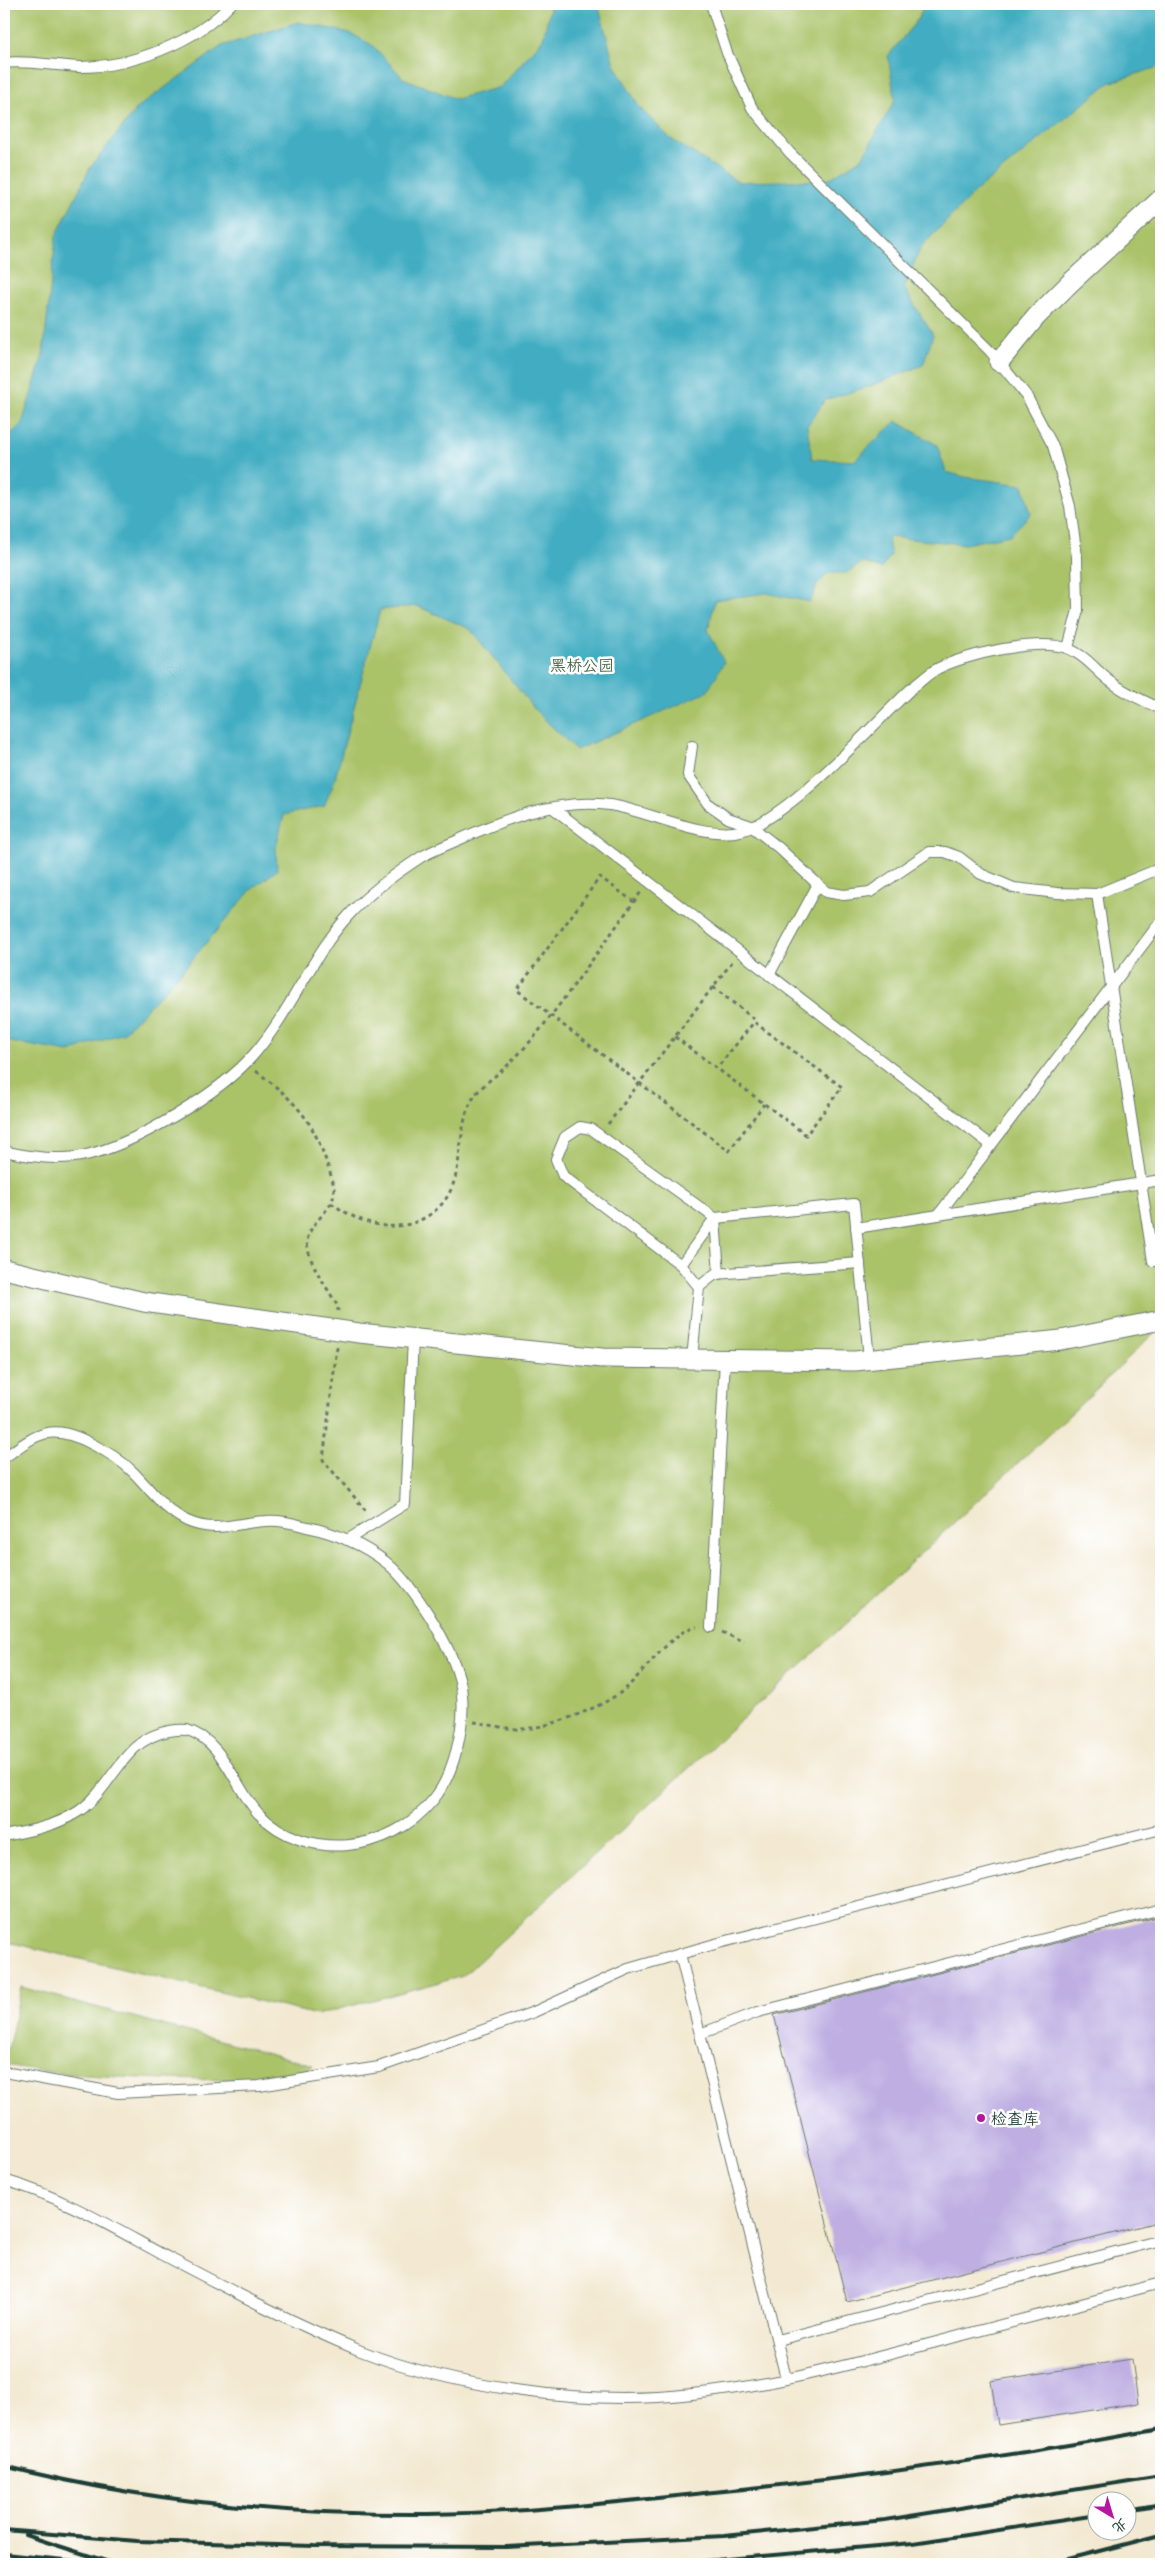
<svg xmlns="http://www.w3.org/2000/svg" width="1165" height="2568" font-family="'Architects Daughter','LXGW WenKai TC',sans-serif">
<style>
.green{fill:#aac369;stroke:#64804e}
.water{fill:#43adc2;stroke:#31757b}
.building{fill:#beaee2}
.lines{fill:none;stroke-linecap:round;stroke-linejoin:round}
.service-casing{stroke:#69796b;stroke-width:12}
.minor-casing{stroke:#69796b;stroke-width:21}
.path{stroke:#69796b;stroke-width:3;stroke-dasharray:4 4;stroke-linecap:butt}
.service{stroke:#fff;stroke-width:10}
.minor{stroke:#fff;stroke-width:19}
.rail{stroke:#1f3d34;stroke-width:4}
.poi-dot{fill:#b5179e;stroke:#fff;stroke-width:2}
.labels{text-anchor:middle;stroke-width:5;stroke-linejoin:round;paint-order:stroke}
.park-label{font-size:16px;fill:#496544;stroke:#fff}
.poi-label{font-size:16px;fill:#1f3d34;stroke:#fff;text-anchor:start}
</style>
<rect width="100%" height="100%" fill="#fff"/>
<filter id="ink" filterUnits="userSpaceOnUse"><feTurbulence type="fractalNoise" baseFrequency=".02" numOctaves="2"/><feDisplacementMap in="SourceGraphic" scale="10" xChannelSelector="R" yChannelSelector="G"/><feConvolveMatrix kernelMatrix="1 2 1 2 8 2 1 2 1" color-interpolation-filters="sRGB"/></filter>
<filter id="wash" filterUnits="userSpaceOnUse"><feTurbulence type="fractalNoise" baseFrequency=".0096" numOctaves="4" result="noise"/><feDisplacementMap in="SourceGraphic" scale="20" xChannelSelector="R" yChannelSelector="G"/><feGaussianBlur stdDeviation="1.12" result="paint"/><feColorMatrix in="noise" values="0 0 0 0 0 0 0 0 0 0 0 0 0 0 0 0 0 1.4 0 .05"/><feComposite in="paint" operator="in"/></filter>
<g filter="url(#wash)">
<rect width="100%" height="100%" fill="#f3e9d2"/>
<g class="green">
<path d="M4 4H1161V1326L1080 1405 842 1627 463 1976 317 2015 4 1941Z"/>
<path d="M21 1987 313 2065C299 2090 103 2076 69 2074 47 2072 26 2068 5 2065Z"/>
</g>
<path class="water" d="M551 4H598L614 64 640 108 671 139 738 182 827 180 862 158 895 100 888 56 919 18 924 4H1161V66L1109 83 976 191 921 247 904 288 933 335 923 365 871 386 825 400 807 426 812 459 854 461 896 421 937 445 946 472 965 477 1023 485 1031 514 1010 535 965 544 887 537 891 555 881 569 863 562 846 573H828L817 585 810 602 766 593 715 600 708 630 724 662 707 692 576 750 536 711 470 629 417 606 380 610 334 782 324 806 284 815 276 847 277 870 251 890 179 975 123 1033 69 1052 11 1042 4 1037V440L22 424 43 355 56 236 90 168 138 107 222 46 298 22 350 33 372 45 403 78 456 99 500 87 543 39Z"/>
<g id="blocks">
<g class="building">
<path d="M1161 1916V2221L847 2302 774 2015Z"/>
<path d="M1132 2359 1138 2403 998 2425 991 2381Z"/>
</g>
</g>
</g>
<g filter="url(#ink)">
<use href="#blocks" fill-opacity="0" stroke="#69796b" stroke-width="1"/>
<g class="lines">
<g class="service-casing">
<g id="service">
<path d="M711 4 727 53 752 108 790 153 990 351 1026 395 1053 446 1070 506 1077 557 1078 610 1068 648"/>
<path d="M4 63C25 60 57 66 80 67 132 67 196 42 231 4"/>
<path d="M692 746 688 775 708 804 728 818 751 826 779 848 826 892 844 895 870 892 929 852H945L959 857 981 874 1014 888 1057 893 1097 894 1161 868"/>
<path d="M553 808 991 1145"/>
<path d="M1097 894 1153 1261H1161"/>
<path d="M769 975 818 884"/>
<path d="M4 1151C29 1157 60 1161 86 1155 136 1144 222 1092 255 1053 291 1011 311 957 348 916 368 893 395 874 421 857 432 851 444 846 456 841 504 819 557 798 610 805 649 811 701 839 740 831 787 821 875 722 913 687 920 682 927 675 935 670 961 655 1040 637 1069 649 1084 655 1093 667 1105 677 1121 691 1142 700 1161 709"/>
<path d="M939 1214 1161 921"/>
<path d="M715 1218 719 1274"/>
<path d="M856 1228 1161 1180"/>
<path d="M681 1265 715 1218"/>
<path d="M699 1287 681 1265 563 1176 556 1159 565 1137 580 1127 591 1129 715 1218 854 1204 869 1359"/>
<path d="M692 1359 699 1287 715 1274 860 1263"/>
<path d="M4 1458C38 1432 52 1423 92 1444 106 1451 121 1460 133 1472 150 1489 164 1510 187 1521 216 1534 239 1522 266 1521 277 1520 292 1523 303 1526 332 1532 363 1544 387 1563 415 1587 460 1657 462 1695 465 1727 454 1775 433 1800 390 1853 307 1863 258 1813 235 1788 223 1740 187 1730 181 1729 175 1730 169 1731 122 1739 114 1787 79 1811 57 1826 30 1831 4 1836"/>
<path d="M347 1540 405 1504 413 1339"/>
<path d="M711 1627 725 1359"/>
<path d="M680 1954 786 2378"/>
<path d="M700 2034 758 2012 1161 1909"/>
<path d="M4 2072 118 2093 259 2086 379 2067 534 2012 628 1969 715 1944 1161 1829"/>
<path d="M4 2180C63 2197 115 2229 169 2258 232 2291 295 2324 361 2351 458 2389 589 2406 692 2394 771 2386 848 2365 925 2345 1004 2324 1082 2304 1161 2283"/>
<path d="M778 2340 1161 2240"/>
</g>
</g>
<g class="minor-casing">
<g id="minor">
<path d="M999 362 1036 317 1070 283 1161 199"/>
<path d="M4 1269 144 1302 359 1333 602 1358 855 1361 1061 1340 1161 1320"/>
</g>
</g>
<g class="path">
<path d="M634 902 600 877 517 990 729 1151 764 1104"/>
<path d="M713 987 754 1019V1022"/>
<path d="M675 1037 806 1135 842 1087 754 1022 717 1068"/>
<path d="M256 1071C297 1102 314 1121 329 1170 333 1181 337 1192 331 1203 323 1218 303 1229 308 1249 312 1269 328 1288 338 1307V1311"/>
<path d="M608 1124 732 962"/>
<path d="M331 1203C364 1227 405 1238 438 1208 466 1182 455 1137 470 1104 478 1086 496 1077 509 1064 518 1055 527 1045 535 1036 572 990 606 940 641 892"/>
<path d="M337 1347 323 1460 367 1512"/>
<path d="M722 1632 744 1642"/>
<path d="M474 1722C488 1724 505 1729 519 1729 547 1729 597 1709 620 1693 640 1679 674 1627 697 1627"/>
</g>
<use href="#service" class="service"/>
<use href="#minor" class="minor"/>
<g class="rail">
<path d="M4 2466C141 2501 286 2515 428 2514 523 2513 620 2502 714 2492 864 2477 1013 2456 1161 2429"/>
<path d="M1128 2510 1161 2504"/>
<path d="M4 2530 137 2541 314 2546 506 2547 724 2536 885 2520 1161 2476"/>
<path d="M25 2535 115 2564"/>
<path d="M4 2554 94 2563"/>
<path d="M669 2564 913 2543 1098 2515"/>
<path d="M1049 2564 1161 2535"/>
</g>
</g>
</g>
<circle class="poi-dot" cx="981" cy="2118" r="5"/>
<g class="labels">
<g class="park-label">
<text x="582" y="671">黑桥公园</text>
</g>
<g class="poi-label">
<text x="991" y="2124">检查库</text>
</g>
</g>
<rect width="1165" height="2568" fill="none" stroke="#fff" stroke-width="20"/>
<g transform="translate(1112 2516) rotate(142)"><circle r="24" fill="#ffffff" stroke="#a5b1ae"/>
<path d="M0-4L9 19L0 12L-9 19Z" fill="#b5179e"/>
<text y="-8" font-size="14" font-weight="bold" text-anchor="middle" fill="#1f3d34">北</text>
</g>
</svg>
